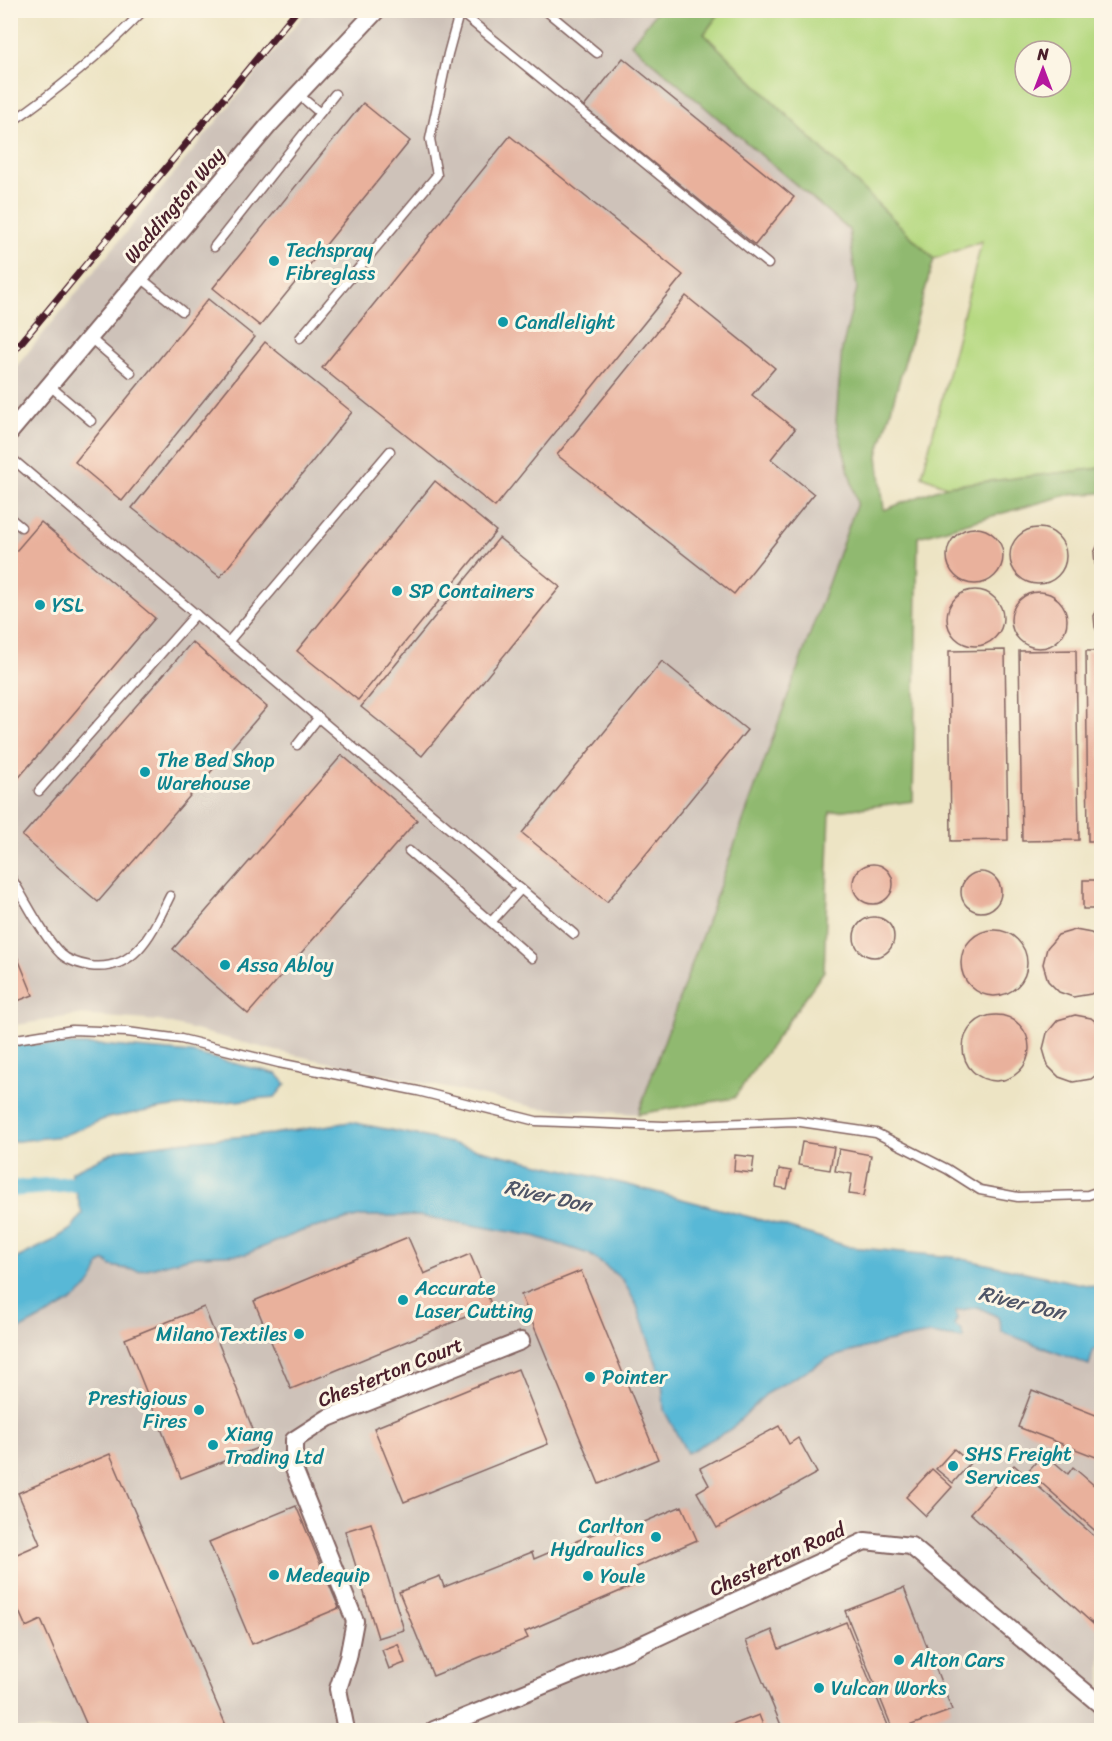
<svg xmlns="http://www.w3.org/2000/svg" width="1112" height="1741" font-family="Sriracha,sans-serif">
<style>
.industrial{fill:#cec2b9}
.green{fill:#b6d981;stroke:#807c56;stroke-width:1.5;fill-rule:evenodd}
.forest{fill:#90b96f;stroke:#6d6c4d;stroke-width:1.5}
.water{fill:#58b8d6;stroke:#516c80;stroke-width:1.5}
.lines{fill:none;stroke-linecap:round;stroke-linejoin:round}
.canal{stroke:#58b8d6;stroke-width:16}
.building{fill:#e9b19c}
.service-casing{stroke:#836461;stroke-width:11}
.minor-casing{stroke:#836461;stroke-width:20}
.service{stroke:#fff;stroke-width:8}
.minor{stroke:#fff;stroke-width:16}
.rail-casing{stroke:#4a1f2b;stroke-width:7}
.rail{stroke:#fcf5e5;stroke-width:4.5;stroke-dasharray:14;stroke-linecap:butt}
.culture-dot{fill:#0f9aa8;stroke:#fcf5e5;stroke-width:2}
.labels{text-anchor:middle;stroke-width:6;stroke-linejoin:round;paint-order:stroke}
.street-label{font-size:20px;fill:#4a1f2b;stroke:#fcf5e5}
.culture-label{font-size:20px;fill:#0d838f;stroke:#fcf5e5;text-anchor:start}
.water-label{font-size:21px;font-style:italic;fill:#4f5567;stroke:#fcf5e5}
</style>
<rect width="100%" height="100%" fill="#fcf5e5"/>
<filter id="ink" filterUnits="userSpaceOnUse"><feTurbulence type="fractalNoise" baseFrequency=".0167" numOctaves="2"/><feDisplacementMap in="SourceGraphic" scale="12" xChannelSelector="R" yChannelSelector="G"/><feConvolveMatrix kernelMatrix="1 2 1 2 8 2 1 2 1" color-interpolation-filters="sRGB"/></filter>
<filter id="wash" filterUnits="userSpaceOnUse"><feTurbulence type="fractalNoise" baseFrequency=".008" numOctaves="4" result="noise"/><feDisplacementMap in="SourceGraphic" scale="24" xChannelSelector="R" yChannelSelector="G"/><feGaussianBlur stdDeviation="1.35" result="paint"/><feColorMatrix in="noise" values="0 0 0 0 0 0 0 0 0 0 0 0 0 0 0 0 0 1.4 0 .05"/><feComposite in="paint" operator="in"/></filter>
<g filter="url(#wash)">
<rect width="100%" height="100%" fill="#ede4c4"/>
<g class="industrial">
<path d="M307 11H657L632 44 849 230 857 288 842 349 836 421 857 503 638 1114 538 1108 276 1051 160 1021 78 1015 11 1026V373Z"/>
<path d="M361 1216H420L534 1236 589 1254 623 1280 637 1306 662 1380 664 1410 731 1429 767 1393 829 1358 886 1342 929 1334 964 1339 954 1325 955 1311 978 1307 1090 1364 1094 1348 1101 1351V1730H11L10 1335 60 1308 92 1284 98 1273 99 1263 106 1261 139 1271 195 1256 246 1254 302 1231Z"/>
</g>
<path class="green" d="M721 11H1101V468L946 486 922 476 982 241 934 259 704 34ZM1025 51H1061V87H1025Z"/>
<path class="forest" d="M657 11H721L704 34 934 259 878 455 884 510 946 486 1101 468 1102 493 1067 495 918 537 913 801 830 812 824 971 734 1098 638 1114 857 503 836 421 842 349 857 288 849 230 631 44Z"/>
<g class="water">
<path d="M19 1044 101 1045 192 1053 277 1074 286 1084 275 1097 165 1108 107 1118 62 1136 11 1142V1047Z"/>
<path d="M350 1122 416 1135 625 1184 780 1225 850 1247 953 1257 1101 1288V1351L1094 1349 1089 1365 1002 1332 998 1317 978 1307 956 1311 957 1319 954 1325 961 1330 964 1339 929 1334 886 1342 829 1358 767 1393 731 1429 687 1453 664 1410 662 1380 637 1306 623 1280 589 1254 534 1236 420 1216H361L302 1231 246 1254 195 1256 139 1271 111 1266 106 1261 99 1264C94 1301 38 1316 11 1335V1261L52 1241 71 1229 82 1214 71 1172 118 1150 187 1141 272 1134Z"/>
</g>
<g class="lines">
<path class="canal" d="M10 1189 96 1182"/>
</g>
<g id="blocks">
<g class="building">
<path d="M623 58 794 197 755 245 584 107Z"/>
<path d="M363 103 410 141 260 326 213 288Z"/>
<path d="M510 136 683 275 495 507 322 368Z"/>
<path d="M686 296 775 368 752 395 795 429 771 459 814 494 734 594 557 455Z"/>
<path d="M208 299 255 337 122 501 75 462Z"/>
<path d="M265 342 352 412 220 577 132 508Z"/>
<path d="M435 481 496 531 358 700 297 651Z"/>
<path d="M41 522 155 618 10 788V558Z"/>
<circle cx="1038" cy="556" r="28"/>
<circle cx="975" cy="556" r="28"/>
<path d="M499 538 560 587 422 756 361 707Z"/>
<path d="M1101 538V576L1095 564 1094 553Z"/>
<circle cx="975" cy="618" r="28"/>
<circle cx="1039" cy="620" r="28"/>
<path d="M1101 601V640L1095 627 1094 616Z"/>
<path d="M192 642 267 707 98 902 22 836Z"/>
<path d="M1005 650 1008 840 951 841 949 651Z"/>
<path d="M1076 650 1079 840 1022 841 1019 651Z"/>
<path d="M1086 651H1101V841H1088Z"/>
<path d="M662 661 747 730 607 902 522 833Z"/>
<path d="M342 755 417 820 248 1014 173 949Z"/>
<circle cx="873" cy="884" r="20"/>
<circle cx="981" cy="892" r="20"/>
<rect x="1083" y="880" width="18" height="29"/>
<circle cx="874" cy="937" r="20"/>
<circle cx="994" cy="963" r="33"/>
<path d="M1075 930 1091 933 1101 941V986L1091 994 1073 997 1059 992 1048 981 1043 964 1047 948 1058 935Z"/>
<path d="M10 939 33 995 10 1004Z"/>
<circle cx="996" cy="1048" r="33"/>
<path d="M1075 1015 1091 1018 1101 1026V1071L1091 1079 1073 1082 1059 1077 1048 1066 1043 1049 1047 1033 1058 1020Z"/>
<path d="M802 1142 834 1147 830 1170 798 1165Z"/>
<path d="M839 1149 871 1155 864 1196 849 1194 852 1174 835 1171Z"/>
<path d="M735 1155 754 1157 752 1173 734 1171Z"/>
<path d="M779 1169 791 1171 787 1189 776 1187Z"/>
<path d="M408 1237 424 1274 470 1254 492 1306 291 1389 254 1301Z"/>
<path d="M581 1271 658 1459 599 1484 521 1295Z"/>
<path d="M204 1307 260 1447 181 1478 125 1339Z"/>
<path d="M518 1369 548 1444 404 1502 374 1428Z"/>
<path d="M1032 1390 1101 1417V1459L1018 1427Z"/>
<path d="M779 1426 789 1444 798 1438 817 1473 717 1528 697 1492 709 1485 700 1468Z"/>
<path d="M954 1449 970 1463 953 1483 936 1469Z"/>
<path d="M1044 1453 1068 1474 1073 1467 1096 1487 1101 1480V1536L1028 1471Z"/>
<path d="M110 1454 228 1730H89L41 1620 26 1627 10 1591V1557L40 1544 18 1493Z"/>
<path d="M1014 1465 1101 1542V1631L970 1513Z"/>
<path d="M932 1469 952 1487 926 1516 906 1497Z"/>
<path d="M296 1506 339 1608 252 1644 209 1542Z"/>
<path d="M682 1506 697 1540 631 1569 637 1584 525 1632 528 1638 433 1676 399 1592 440 1576 444 1587 532 1552 534 1559 612 1526 616 1534Z"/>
<path d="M371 1523 404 1630 378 1638 345 1531Z"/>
<path d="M904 1588 952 1710 898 1730H893L845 1611Z"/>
<path d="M846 1622 889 1728 882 1730H783L746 1641 772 1630 779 1649Z"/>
<path d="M398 1644 405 1663 389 1669 382 1650Z"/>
<path d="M759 1715 765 1730H719Z"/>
</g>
</g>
</g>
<g filter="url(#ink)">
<use href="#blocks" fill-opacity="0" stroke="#836461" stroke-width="1.5"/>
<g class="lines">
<g class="service-casing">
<g id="service">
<path d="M545 10 597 53"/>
<path d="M460 12 768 264"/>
<path d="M298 94 320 113"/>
<path d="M10 123C60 89 101 54 144 10"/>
<path d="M214 247 335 94"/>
<path d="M141 278 182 311"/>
<path d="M90 338 131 373"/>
<path d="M300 338 437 175 430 139 448 54 460 10"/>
<path d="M50 386 91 421"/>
<path d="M10 457 574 934"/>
<path d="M10 518 21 527"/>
<path d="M229 641 390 451"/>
<path d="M297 745 319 717"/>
<path d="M39 791 196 614"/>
<path d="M409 851 491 922"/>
<path d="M10 876C24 897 43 937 61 954 68 961 80 964 90 966 137 972 153 930 170 896"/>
<path d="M521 889 491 922 532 958"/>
<path d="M10 1040 72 1030 127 1032 181 1039 279 1063 418 1091 536 1121 664 1126 794 1121 876 1133 947 1169 980 1190 1018 1197 1088 1195 1102 1190"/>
</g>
</g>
<g class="minor-casing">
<g id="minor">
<path d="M10 432 269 125 377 10"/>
<path d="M346 1730 338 1689 348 1658 355 1621 294 1469V1440L328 1418 521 1341"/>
<path d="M434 1730 632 1649 865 1541 911 1546 1102 1706"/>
</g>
</g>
<use href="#service" class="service"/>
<use href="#minor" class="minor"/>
<g class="rail-casing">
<path id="rail" d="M10 356 297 10"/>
</g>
<use href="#rail" class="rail"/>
</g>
</g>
<g class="culture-dot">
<circle cx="274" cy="261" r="6"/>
<circle cx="503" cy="322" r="6"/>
<circle cx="397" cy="591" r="6"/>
<circle cx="40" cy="605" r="6"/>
<circle cx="145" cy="772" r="6"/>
<circle cx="225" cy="965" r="6"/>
<circle cx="403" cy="1300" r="6"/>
<circle cx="299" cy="1334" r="6"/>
<circle cx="590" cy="1377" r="6"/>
<circle cx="199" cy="1410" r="6"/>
<circle cx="213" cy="1445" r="6"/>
<circle cx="953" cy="1466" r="6"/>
<circle cx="656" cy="1537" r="6"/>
<circle cx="274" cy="1575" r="6"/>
<circle cx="588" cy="1576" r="6"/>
<circle cx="899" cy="1660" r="6"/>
<circle cx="819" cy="1688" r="6"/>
</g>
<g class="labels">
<g class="street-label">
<text transform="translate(174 205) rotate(-50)" y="7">Waddington Way</text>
<text transform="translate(390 1372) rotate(-22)" y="7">Chesterton Court</text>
<text transform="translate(777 1559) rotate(-25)" y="7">Chesterton Road</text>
</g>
<g class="culture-label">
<text x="286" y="257">Techspray<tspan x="286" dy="23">Fibreglass</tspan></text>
<text x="515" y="329">Candlelight</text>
<text x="409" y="598">SP Containers</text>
<text x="52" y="612">YSL</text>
<text x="157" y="767">The Bed Shop<tspan x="157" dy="23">Warehouse</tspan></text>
<text x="237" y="972">Assa Abloy</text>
<text x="415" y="1295">Accurate<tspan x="415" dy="23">Laser Cutting</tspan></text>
<text x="287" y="1341" text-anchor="end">Milano Textiles</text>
<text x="602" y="1384">Pointer</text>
<text x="187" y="1405" text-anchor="end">Prestigious<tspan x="187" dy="23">Fires</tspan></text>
<text x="225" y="1441">Xiang<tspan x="225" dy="23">Trading Ltd</tspan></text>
<text x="965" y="1461">SHS Freight<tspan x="965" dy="23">Services</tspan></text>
<text x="644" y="1533" text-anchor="end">Carlton<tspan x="644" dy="23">Hydraulics</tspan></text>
<text x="286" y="1582">Medequip</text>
<text x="600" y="1583">Youle</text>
<text x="911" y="1667">Alton Cars</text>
<text x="831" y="1695">Vulcan Works</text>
</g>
<g class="water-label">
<text transform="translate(548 1196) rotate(13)" y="7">River Don</text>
<text transform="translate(1022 1303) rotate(14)" y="7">River Don</text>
</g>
</g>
<rect width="1112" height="1741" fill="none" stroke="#fcf5e5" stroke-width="36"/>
<g transform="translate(1043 69)"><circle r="28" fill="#fcf5e5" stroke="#b59f9b" stroke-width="1.5"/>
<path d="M0-4.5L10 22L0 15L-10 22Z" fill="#b5179e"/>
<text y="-9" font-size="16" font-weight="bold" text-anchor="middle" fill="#4a1f2b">N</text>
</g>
</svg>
